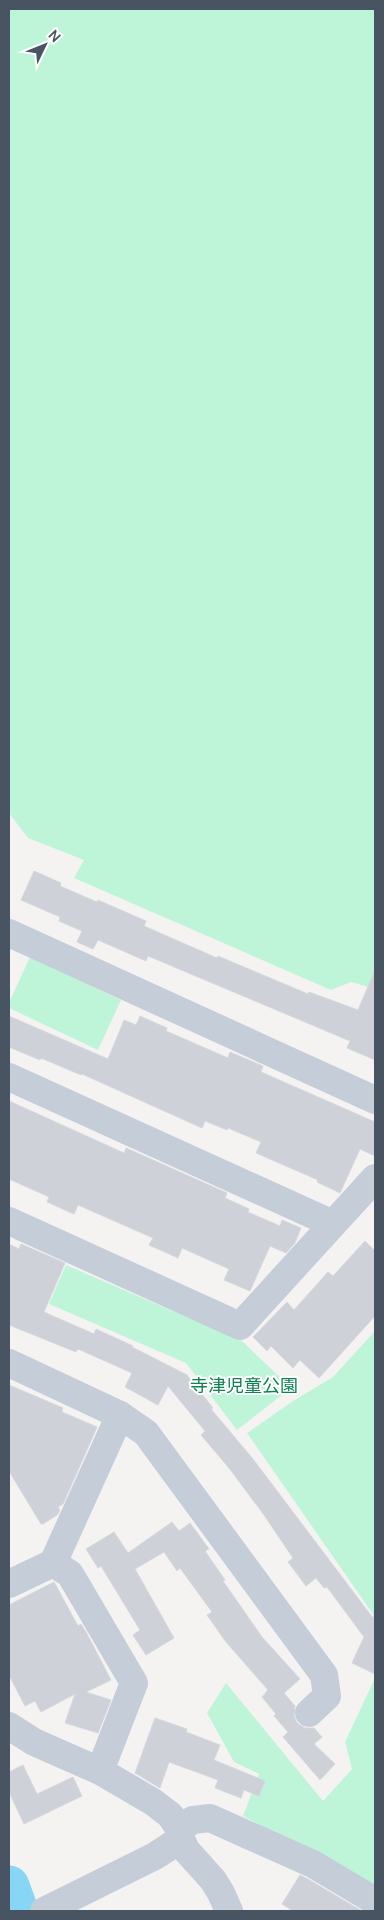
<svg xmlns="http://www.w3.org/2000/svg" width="384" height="1920" font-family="Manrope,'Noto Sans JP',sans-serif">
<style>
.green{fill:#bef5d8}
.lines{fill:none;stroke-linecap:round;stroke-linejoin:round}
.river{stroke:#87d6f6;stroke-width:41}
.building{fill:#ced1d8;stroke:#d6d8de}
.minor{stroke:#c5cdd8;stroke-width:28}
.labels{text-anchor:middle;stroke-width:4;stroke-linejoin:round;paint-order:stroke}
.park-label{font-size:18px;fill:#0e8252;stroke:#fff}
</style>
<rect width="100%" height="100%" fill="#f5f3f2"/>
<g class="green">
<path d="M9 9H375V989L351 982 331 990 74 878 84 860 28 838 9 813Z"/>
<path d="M30 957 121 1000 98 1050 9 1008V1003Z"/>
<path d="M66 1265 242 1341 291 1388 237 1430 186 1363 49 1304Z"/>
<path d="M375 1331V1617L247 1433 293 1401 333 1377Z"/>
<path d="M375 1678V1888L243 1816 259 1774 234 1762 207 1713 226 1683 323 1801 352 1769 345 1742Z"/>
</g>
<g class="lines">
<path class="river" d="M9 1886 18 1911"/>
</g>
<g class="building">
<path d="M34 871 61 883 60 886 97 902 98 900 146 921 144 926 217 958 218 956 308 994 309 992 358 1010 375 970V1060L347 1048 350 1041 148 956 146 961 98 940 93 949 77 942 82 931 59 921 60 917 21 900Z"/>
<path d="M9 1016 108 1059 124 1020 136 1025 140 1016 167 1028 166 1031 228 1058 230 1052 263 1066 261 1072 375 1122V1156L360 1149 340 1193 317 1182 318 1180 256 1153 261 1142 228 1128 227 1130 205 1121 202 1128 82 1074 81 1075 41 1058 40 1060 9 1047Z"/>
<path d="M9 1101 124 1153 126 1148 227 1193 225 1198 249 1209 248 1212 280 1226 282 1220 301 1228 295 1243 286 1253 270 1246 250 1291 224 1280 229 1269 182 1248 178 1258 149 1245 153 1238 78 1205 74 1214 47 1202 49 1197 9 1179Z"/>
<path d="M365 1241 375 1251V1316L319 1378 300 1360 293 1368 271 1346 267 1351 253 1337 287 1302 294 1310 328 1272 333 1276Z"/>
<path d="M9 1244 19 1249 21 1244 65 1263 44 1312 94 1334 96 1329 133 1346 132 1347 187 1375 213 1408 211 1409 253 1459 373 1618 375 1612V1674L352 1663 364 1637 327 1587 324 1588 316 1578 306 1586 288 1562 293 1558 264 1515 229 1468 201 1435 205 1431 168 1386 158 1405 125 1387 132 1373 78 1349 76 1352 9 1325Z"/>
<path d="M9 1385 63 1408 62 1412 97 1427 63 1504 58 1507 60 1510 57 1515 43 1524H41L9 1471Z"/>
<path d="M172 1522 179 1531 190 1523 209 1549 205 1551 225 1580 223 1581 262 1637 300 1679 284 1693 295 1706 294 1716 297 1723 305 1728H314L322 1737 314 1744 335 1764 320 1780 283 1737 288 1732 274 1716 276 1714 262 1697 268 1690 226 1642 207 1615 212 1612 180 1568 177 1571 164 1552 135 1569 174 1638 146 1655 133 1635 140 1630 101 1566 98 1568 86 1549 114 1532 128 1553Z"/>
<path d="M54 1582 78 1626 81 1624 86 1632 111 1680 86 1692 111 1700 98 1733 65 1723 75 1694 41 1712 35 1701 25 1706 9 1675V1605Z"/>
<path d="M155 1718 187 1729 186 1732 220 1745 214 1760 265 1781 259 1796 244 1790 241 1798 215 1788 218 1780 169 1762 160 1788 135 1773Z"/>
<path d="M23 1765 37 1794 73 1777 82 1796 24 1824 9 1792V1772Z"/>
<path d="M300 1875 306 1878 362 1911H293L282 1904Z"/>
</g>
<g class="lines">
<g class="minor">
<path d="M9 933 375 1100"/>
<path d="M9 1077 333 1224"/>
<path d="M9 1221 240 1326 375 1178"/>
<path d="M9 1363 120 1415 146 1433 324 1675 327 1696 309 1713"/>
<path d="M53 1563 70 1574 134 1683 100 1771"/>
<path d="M9 1584 53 1563 120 1415"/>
<path d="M9 1726 34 1742 100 1771 153 1802 170 1815 179 1828 181 1839 186 1850 213 1880 221 1893 229 1911"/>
<path d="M179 1828 193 1820 210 1818 313 1864 375 1901"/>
<path d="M44 1911 155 1856 181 1839"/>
</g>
</g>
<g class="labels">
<g class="park-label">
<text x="244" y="1392">寺津児童公園</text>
</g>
</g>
<rect width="384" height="1920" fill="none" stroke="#485462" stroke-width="20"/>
<g transform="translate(45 45) rotate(47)" stroke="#ffffff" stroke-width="4" paint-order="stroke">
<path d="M0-4L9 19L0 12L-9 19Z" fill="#485462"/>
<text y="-8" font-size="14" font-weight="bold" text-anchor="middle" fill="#485462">N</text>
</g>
</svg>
